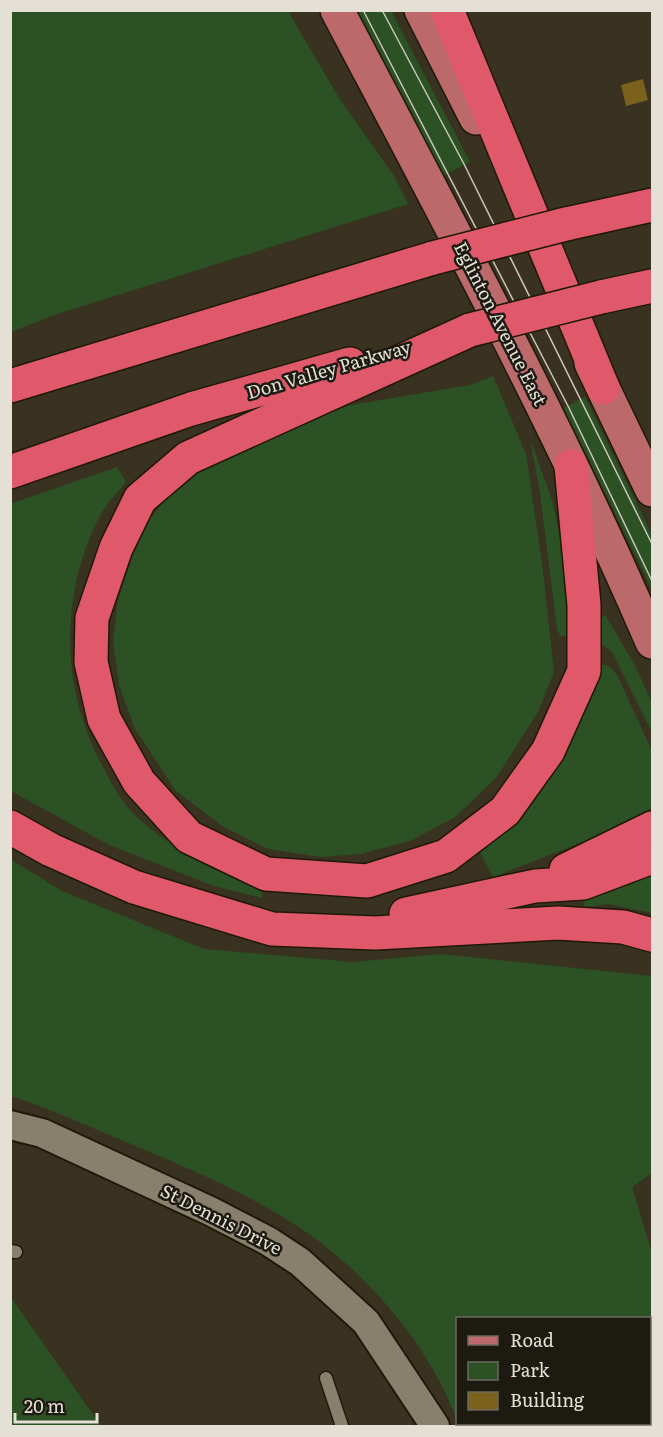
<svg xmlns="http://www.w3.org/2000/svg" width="663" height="1437" font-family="Literata,serif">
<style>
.green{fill:#2c5125}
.building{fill:#7b611c}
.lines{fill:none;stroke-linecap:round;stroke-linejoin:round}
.service-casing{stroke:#201909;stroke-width:15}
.tertiary-casing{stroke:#201909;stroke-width:32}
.primary-casing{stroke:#201909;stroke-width:36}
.motorway-casing{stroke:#201909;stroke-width:36}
.service{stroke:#88806c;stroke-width:12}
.tertiary{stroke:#88806c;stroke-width:28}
.primary{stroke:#bc696b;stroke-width:33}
.motorway{stroke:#df596b;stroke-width:33}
.tram{stroke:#cac6ba;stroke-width:1.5}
.motorway-bridge-casing{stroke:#201909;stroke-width:36;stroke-linecap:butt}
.motorway-bridge{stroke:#df596b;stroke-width:33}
.labels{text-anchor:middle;stroke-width:5;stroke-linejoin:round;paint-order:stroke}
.street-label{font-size:18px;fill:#e4e0d5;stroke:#1d1a12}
</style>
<rect width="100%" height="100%" fill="#393220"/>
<g class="green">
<path d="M11 10 288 11 339 98 394 176 408 204 54 315 11 332Z"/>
<path d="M356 11H391L470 162 442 176Z"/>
<path d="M493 376 526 454 542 563 554 672 538 712 496 778 454 818 410 841 360 854 321 857 268 849 224 827 176 791 135 729 119 685 113 641 118 601 132 557 149 520 181 481 221 453 277 430 351 405 470 385Z"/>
<path d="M585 397 652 535V590L564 408Z"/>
<path d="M530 439 553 503 567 571 568 637 561 636 557 630 540 493Z"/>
<path d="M117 467 126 482C118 492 107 503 101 514 60 592 60 686 101 763 111 783 122 804 139 819 176 853 217 868 263 883L262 898 214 886 109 845 11 791 10 504Z"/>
<path d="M605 615 633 662 652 702V733L612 652 598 641 602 617Z"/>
<path d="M599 664 609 666 617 675 652 751V808L588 840 493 877 479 851Z"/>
<path d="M10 859 62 891 204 949 353 962 440 954 652 976V1173L632 1187 652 1253V1426H460L459 1424H650V1318H458L457 1420C431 1350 376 1284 316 1239 262 1199 190 1169 129 1143 89 1127 51 1109 11 1096Z"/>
<path d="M652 868V913L608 904 585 907 581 895Z"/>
<path d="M10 1296 101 1426H11Z"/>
</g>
<path class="building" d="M643 79 648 100 626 106 621 85Z"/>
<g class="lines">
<g class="service-casing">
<g id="service">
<path d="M10 1251 16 1252"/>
<path d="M326 1378 342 1426"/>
</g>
</g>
<g class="tertiary-casing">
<path id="tertiary" d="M10 1125 42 1133 210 1211 268 1241 300 1262 366 1322 435 1426"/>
</g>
<g class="primary-casing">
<g id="primary">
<path d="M337 10C447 219 559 426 652 642"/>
<path d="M421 10 476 118"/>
<path d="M591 363 652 490"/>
</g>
</g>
<g class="motorway-casing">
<g id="motorway">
<path d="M447 10 603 388"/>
<path d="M566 224 652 205"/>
<path d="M601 297 652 286"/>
<path d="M470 330 188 458 140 499 116 548 92 618 91 662 104 719 139 782 189 837 266 874 367 881 446 856 505 811 548 751 584 671V605L571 466"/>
<path d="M10 386 433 258"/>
<path d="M10 472 191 409 350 364"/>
<path d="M10 827 51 850 134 887 272 929 375 933 558 923 623 927 652 935"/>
<path d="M566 870 652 828"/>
<path d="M406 914 535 886 583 883 652 857"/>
</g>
</g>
<use href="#service" class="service"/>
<use href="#tertiary" class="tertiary"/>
<use href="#primary" class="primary"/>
<use href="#motorway" class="motorway"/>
<g class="tram">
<path d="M363 10 568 406 652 581"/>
<path d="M382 10 464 164 652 544"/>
</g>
<g class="motorway-bridge-casing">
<g id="motorway-bridge">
<path d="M433 258 566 224"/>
<path d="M470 330 601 297"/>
</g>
</g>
<use href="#motorway-bridge" class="motorway-bridge"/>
</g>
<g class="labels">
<g class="street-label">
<text transform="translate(500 324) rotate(63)" y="6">Eglinton Avenue East</text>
<text transform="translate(329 370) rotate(-16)" y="6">Don Valley Parkway</text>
<text transform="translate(221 1220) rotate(27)" y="6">St Dennis Drive</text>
</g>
</g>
<rect width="663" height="1437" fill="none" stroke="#e4e0d5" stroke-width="24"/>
<rect x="456" y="1317" width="195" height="108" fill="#1d1a12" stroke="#6d6960" stroke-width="1.5"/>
<rect x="468" y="1336" width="30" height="9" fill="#bc696b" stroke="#6d6960" stroke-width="1.5"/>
<text x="510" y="1347" font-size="18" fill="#e4e0d5">Road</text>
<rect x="468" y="1362" width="30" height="18" fill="#2c5125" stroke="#6d6960" stroke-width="1.5"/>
<text x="510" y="1377" font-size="18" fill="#e4e0d5">Park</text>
<rect x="468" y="1392" width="30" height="18" fill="#7b611c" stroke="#6d6960" stroke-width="1.5"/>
<text x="510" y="1407" font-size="18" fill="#e4e0d5">Building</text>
<path d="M15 1413v9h82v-9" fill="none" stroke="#e4e0d5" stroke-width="3"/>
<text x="24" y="1413" font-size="18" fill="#e4e0d5" stroke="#1d1a12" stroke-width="4.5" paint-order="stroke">20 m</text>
</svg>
